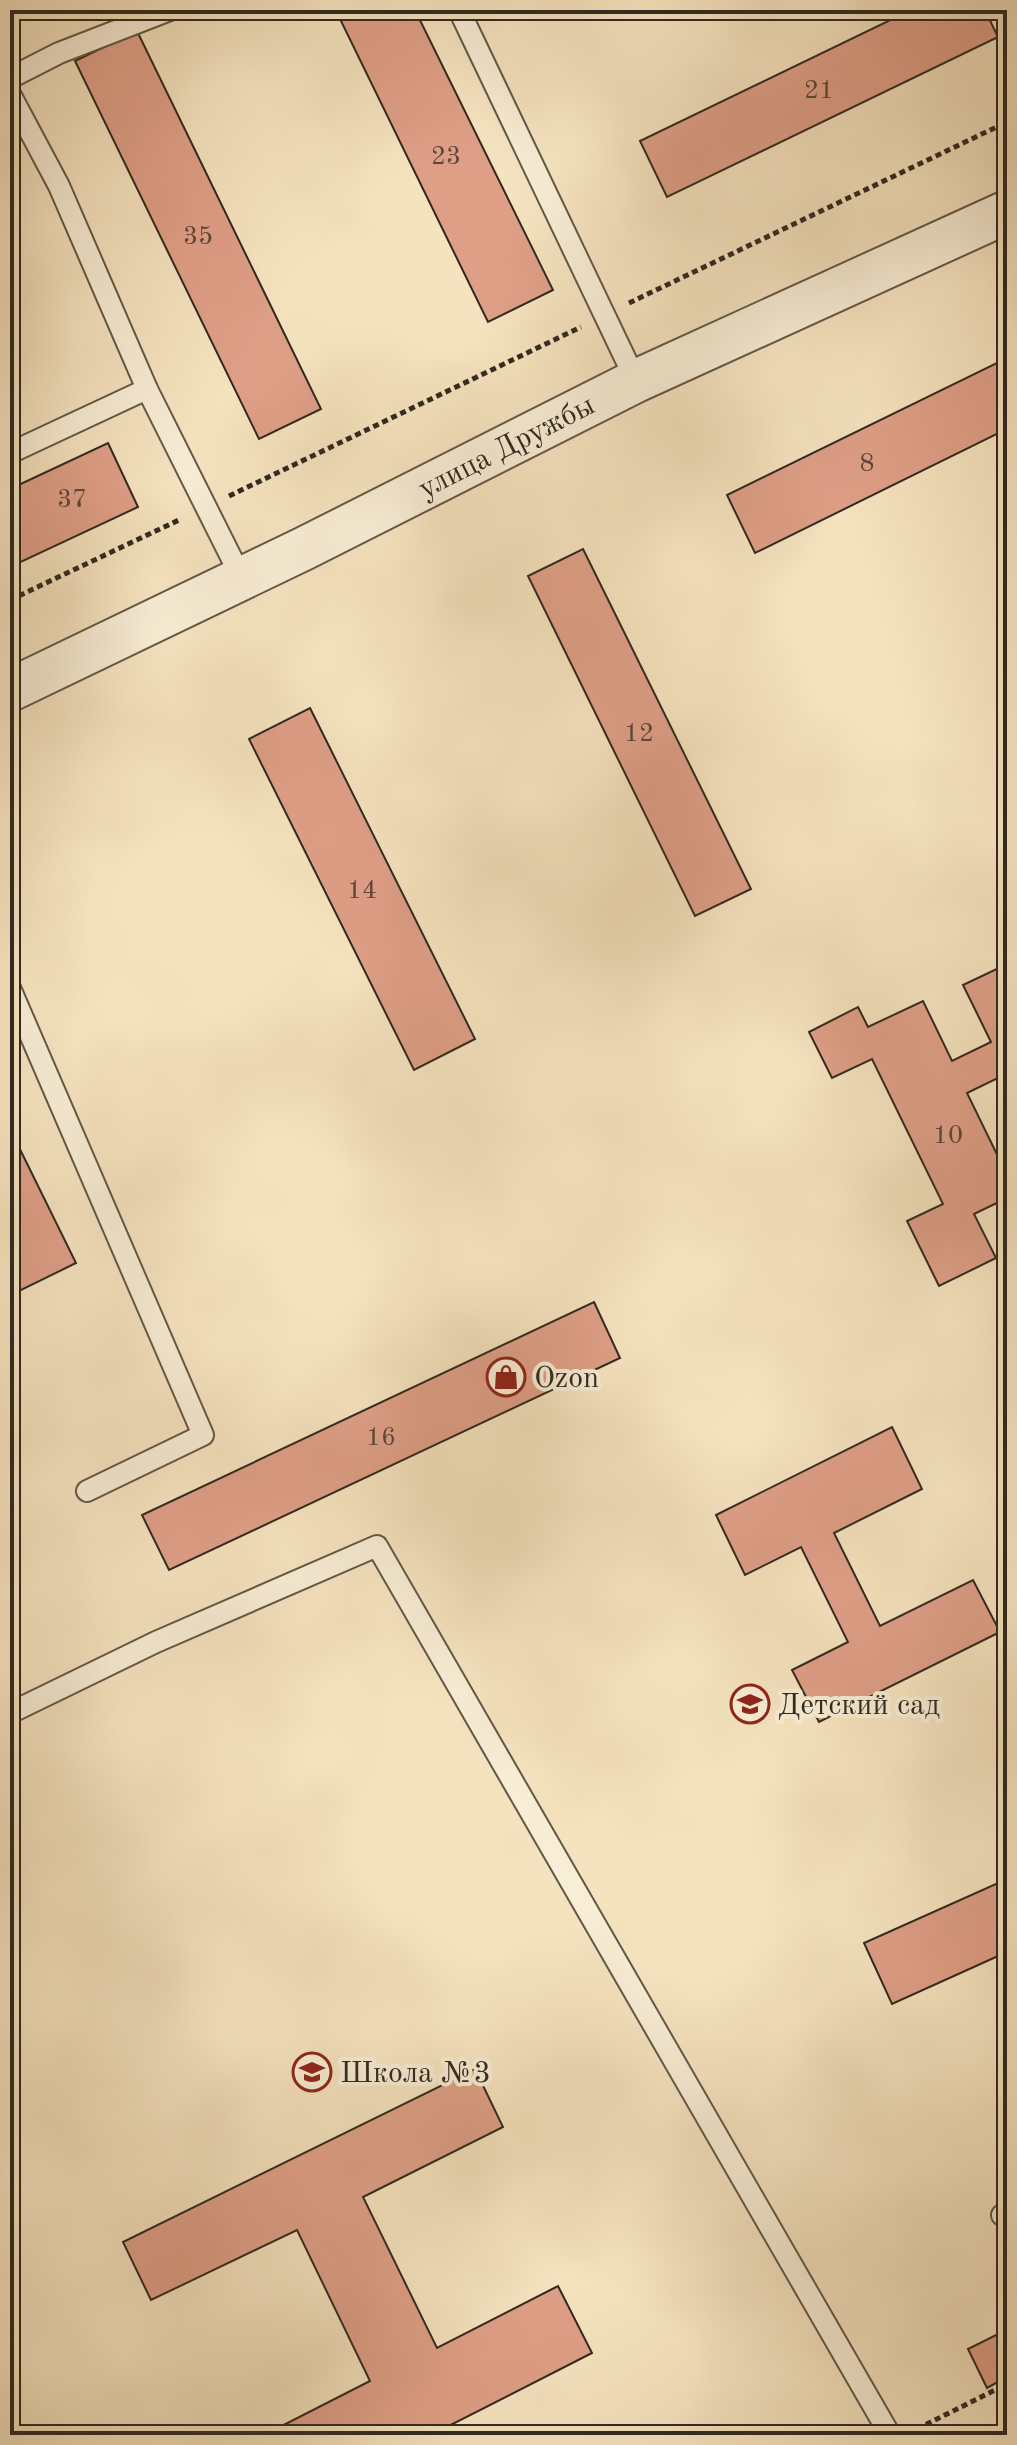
<svg xmlns="http://www.w3.org/2000/svg" width="1017" height="2445" font-family="'Old Standard TT',serif">
<style>
.building{fill:#df9f87;stroke:#312920;stroke-width:2}
.lines{fill:none;stroke-linecap:round;stroke-linejoin:round}
.lane-casing{stroke:#625848;stroke-width:24}
.street-casing{stroke:#625848;stroke-width:46}
.path{stroke:#312920;stroke-width:5;stroke-dasharray:6 4;stroke-linecap:butt}
.lane{stroke:#f8edd5;stroke-width:20}
.street{stroke:#f8edd5;stroke-width:42}
.labels{text-anchor:middle;stroke-width:8;stroke-linejoin:round;paint-order:stroke}
.number-label{font-size:26px;fill:#5c463a}
.street-label{font-size:30px;fill:#312920;stroke:#f8edd5}
.poi-label{font-size:30px;fill:#312920;stroke:#f8edd5;text-anchor:start}
</style>
<rect width="100%" height="100%" fill="#f5e3bf"/>
<filter id="stains"><feTurbulence type="fractalNoise" baseFrequency=".0025" numOctaves="4"/><feColorMatrix values="0 0 0 0 .2 0 0 0 0 .09 0 0 0 0 .02 0 0 0 .5 -.17"/></filter>
<radialGradient id="worn" r=".72"><stop offset=".6" stop-color="#630" stop-opacity="0"/><stop offset="1" stop-color="#630" stop-opacity=".3"/></radialGradient>
<g class="building">
<path d="M358 10H415L553 290 488 322 340 19Z"/>
<path d="M911 10H985L998 37 667 197 640 141Z"/>
<path d="M137 31 321 409 259 439 75 61Z"/>
<path d="M1007 358V429L755 553 727 495Z"/>
<path d="M108 443 138 507 10 567V489Z"/>
<path d="M583 549 751 889 695 916 528 576Z"/>
<path d="M310 708 475 1039 414 1070 249 739Z"/>
<path d="M1007 964V1076L1006 1074 967 1093 1007 1175V1198L974 1214 996 1258 939 1286 907 1221 943 1204 872 1059 832 1078 809 1032 858 1007 868 1027 923 1001 952 1061 991 1042 963 985Z"/>
<path d="M10 1129 76 1263 15 1293 10 1284Z"/>
<path d="M594 1302 620 1358 169 1570 142 1515Z"/>
<path d="M892 1427 922 1489 834 1533 880 1626 973 1580 1000 1632 819 1722 792 1670 848 1642 801 1547 745 1575 716 1515Z"/>
<path d="M1007 1879V1952L892 2004 864 1943Z"/>
<path d="M475 2069 503 2127 363 2197 437 2348 558 2286 592 2353 431 2435H264L370 2381 297 2230 151 2300 123 2242Z"/>
<path d="M1000 2333 1007 2346V2377L987 2388 968 2349Z"/>
</g>
<g class="lines">
<g class="lane-casing">
<g id="lane">
<path d="M459 10 636 381"/>
<path d="M10 78 59 53 170 10"/>
<path d="M10 94 59 186 147 389 242 579"/>
<path d="M10 453 147 389"/>
<path d="M10 988 203 1435 87 1491"/>
<path d="M10 1713 156 1642 377 1546 890 2435"/>
<path d="M1002 2215 1007 2212"/>
</g>
</g>
<g class="street-casing">
<path id="street" d="M10 690 303 549 636 381 1007 212"/>
</g>
<g class="path">
<path d="M629 303 1007 122"/>
<path d="M229 496 581 327"/>
<path d="M10 600 181 519"/>
<path d="M917 2429 1007 2384"/>
</g>
<use href="#lane" class="lane"/>
<use href="#street" class="street"/>
</g>
<defs>
<g id="shop-ring" transform="scale(2)"><circle r="9.5" fill="#f8edd5" stroke="#8f2418" stroke-width="1.5"/><path d="M-5-2.5h2.3a2.7 3.5 0 0 1 5.4 0H5L5.5 6h-11ZM-1.5-2.5h3a1.5 2.3 0 0 0-3 0Z" fill="#8f2418"/></g>
<g id="school-ring" transform="scale(2)"><circle r="9.5" fill="#f8edd5" stroke="#8f2418" stroke-width="1.5"/><path d="M0-5L7-2L0 1L-7-2ZM-4 1L0 2.5L4 1V4Q0 6-4 4Z" fill="#8f2418"/></g>
</defs>
<g fill-rule="evenodd">
<use href="#shop-ring" x="506" y="1377"/>
<use href="#school-ring" x="750" y="1704"/>
<use href="#school-ring" x="312" y="2072"/>
</g>
<g class="labels">
<g class="number-label">
<text x="819" y="98">21</text>
<text x="446" y="164">23</text>
<text x="198" y="244">35</text>
<text x="867" y="471">8</text>
<text x="72" y="507">37</text>
<text x="639" y="741">12</text>
<text x="362" y="898">14</text>
<text x="948" y="1143">10</text>
<text x="381" y="1445">16</text>
</g>
<g class="street-label">
<text transform="translate(506 446) rotate(-27)" y="10">улица Дружбы</text>
</g>
<g class="poi-label">
<text x="534" y="1387">Ozon</text>
<text x="778" y="1714">Детский сад</text>
<text x="340" y="2082">Школа №3</text>
</g>
</g>
<rect width="1017" height="2445" fill="none" stroke="#f5e3bf" stroke-width="40"/>
<rect x="12" y="12" width="993" height="2421" fill="none" stroke="#312920" stroke-width="4"/>
<rect x="20" y="20" width="977" height="2405" fill="none" stroke="#312920" stroke-width="2"/>
<rect width="100%" height="100%" filter="url(#stains)"/>
<rect width="100%" height="100%" fill="url(#worn)"/>
</svg>
